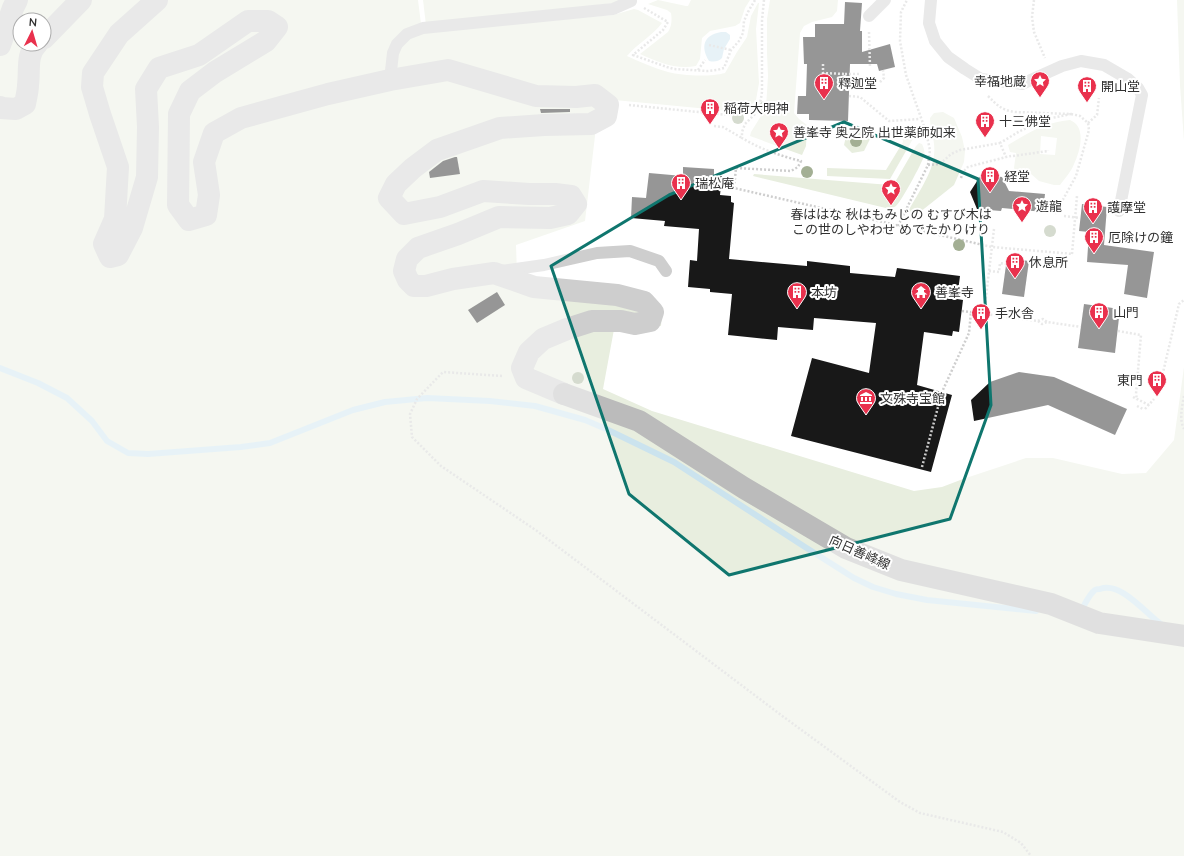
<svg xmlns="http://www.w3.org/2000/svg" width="1184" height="856" font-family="'Nunito Sans','Noto Sans JP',sans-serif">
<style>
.green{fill:#e8eedf;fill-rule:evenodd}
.water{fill:#cbe3ee}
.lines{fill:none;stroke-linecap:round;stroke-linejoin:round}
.stream{stroke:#cbe3ee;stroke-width:6}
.building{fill:#181818}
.path{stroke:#cecece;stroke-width:2.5;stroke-dasharray:2 2;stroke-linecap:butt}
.lane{stroke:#cecece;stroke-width:12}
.street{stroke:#cecece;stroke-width:22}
.secondary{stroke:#bbb;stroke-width:22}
.tree{fill:#a3af94}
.marked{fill:none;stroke:#0f766e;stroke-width:3;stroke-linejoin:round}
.labels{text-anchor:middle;stroke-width:4;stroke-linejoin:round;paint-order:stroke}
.poi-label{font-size:13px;fill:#313131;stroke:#fff;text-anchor:start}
.street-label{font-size:13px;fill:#313131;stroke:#fff}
</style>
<rect width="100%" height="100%" fill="#fff"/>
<g class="green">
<path d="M0 0H418L422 32 613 15 634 9 638 10 662 23C652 36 637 44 627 56 640 62 654 68 668 72 682 76 711 77 725 73L737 52 747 37 751 16 758 3H759L756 29 759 83 756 100 751 105 729 111 604 99 597 95 595 136 585 221 516 245 517 274 662 313 661 326 615 324 603 389 652 411 914 491 942 487 963 479 1026 458H1053L1122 474 1146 473 1174 440 1184 367V856H0ZM20 20H44V44H20Z"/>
<path d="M423 0H622L614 3 426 25Z"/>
<path d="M658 0 686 6H688L691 0H750L745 8 740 23 735 26 710 31 702 38 700 59 696 66C676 70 658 62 640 54L668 32C672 26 672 19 671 13L667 10 648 4Z"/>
<path d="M770 0H838L837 11 832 17 812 22 804 26 800 33 794 113 799 119 807 125 806 146 802 155 750 136 751 132 766 108 768 76 767 53V19Z"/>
<path d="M1177 0H1184V141L1180 85Z"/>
<path d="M943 112 954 118 962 137 965 151 964 162 954 185 915 216 910 214 909 210C917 195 933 172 934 155 936 142 930 130 930 118L934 113Z"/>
<path d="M1070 120C1087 127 1080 151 1074 164 1071 172 1065 178 1060 185H1054L1039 181 1030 173 1016 172 1014 168 1016 153 1010 152 1008 145C1028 133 1046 122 1070 120ZM1041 136 1057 138 1055 155 1040 154Z"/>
<path d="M911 126 914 137 890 179 827 176V168L886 170 903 142 901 127Z"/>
<path d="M861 130 870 139 864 151 852 153 844 145 847 132Z"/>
<path d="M919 143 922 144C924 148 925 152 924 156 922 163 901 202 896 206 895 207 891 208 890 209L753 176 754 174 890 185 894 184 916 146Z"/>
</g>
<path class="water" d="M721 32H726L730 35V39L724 49 722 58C718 62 714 62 709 61 700 46 704 35 721 32Z"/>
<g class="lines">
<g class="stream">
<path d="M0 368 38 383 67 398 92 421 107 441 128 453 148 454 241 447 270 443 353 410 385 402 427 398 490 401 535 406 585 420 606 429 674 462 805 547 854 578 873 587 896 594 927 600 1036 611"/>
<path d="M1080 612C1083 608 1090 593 1094 591 1095 589 1098 589 1100 589 1121 581 1146 614 1162 625"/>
</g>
</g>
<g class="building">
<path d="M845 2 862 3 860 31H862V52L890 44 895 67 879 71 877 64H850L848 121 809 120V114H797L798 96H806L807 64H804L803 37H815V24H844Z"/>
<path d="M540 109H570V112L541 113Z"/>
<path d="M455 157H457L460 174 430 178 429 172 443 161Z"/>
<path d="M683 167 714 169V176H722L720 195 731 196V202L734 203 729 259 807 266V261L850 266V273L895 277 897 268 960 276 957 299 963 300 959 332 953 331 952 336 924 332 917 385 952 395 931 472 791 436 812 358 869 373 876 323 814 318 813 330 778 327 777 340 728 335 732 294 710 292V289L688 287 690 260 697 261 699 229 664 226 665 221 631 218 632 197 646 198 649 173 683 176Z"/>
<path d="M981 175 1002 177 1009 191 1045 194 1043 212 1002 208 1001 211 977 209 970 192Z"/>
<path d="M1082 204 1107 207 1104 245 1154 252 1147 298 1124 294 1128 265 1087 262 1089 232 1079 231Z"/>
<path d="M1007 258 1029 261 1024 297 1002 294Z"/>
<path d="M497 292 505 305 477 323 468 310Z"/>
<path d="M1084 304 1120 309 1115 353 1078 348Z"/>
<path d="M1019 372 1054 377 1127 409 1115 435 1048 405 974 421 971 400 990 382Z"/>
</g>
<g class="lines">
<g class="path">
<path d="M764 0 762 20V92L759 110 745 124 742 132V138C760 149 781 156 801 161L798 167 791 171 736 168 734 188 992 247 1073 254"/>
<path d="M1034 0 1032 17 1034 32 1045 58"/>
<path d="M644 8 668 22 663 30 633 55 667 67 674 69 708 71 717 70 724 68 731 50 739 41 743 33 744 21 748 12 755 0"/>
<path d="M869 32 870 67"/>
<path d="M709 45 731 50"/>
<path d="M823 64V73L845 74V84"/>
<path d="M698 70 705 60"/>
<path d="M845 74H859"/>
<path d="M880 82 884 78 883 70"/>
<path d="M849 96 860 97 889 121 920 119"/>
<path d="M988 96C997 105 1001 110 1015 112L1071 114 1047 119 1020 131 1000 143 1006 157"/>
<path d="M629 105 728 115 740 113 759 106"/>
<path d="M1088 123 1097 115 1099 98"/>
<path d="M714 126 723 127 742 138"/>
<path d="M1013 156 1048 151V150"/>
<path d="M928 165 940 164 951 154 960 150 1000 143"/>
<path d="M961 178 963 172 968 167 1006 157 1011 156"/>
<path d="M721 180 735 181"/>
<path d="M1055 214 1076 176 1089 130 1088 123 1080 116 1071 114"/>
<path d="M1064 216 1080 218"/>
<path d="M898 226 928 165 930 150 926 132 906 75 900 41 901 12 907 0"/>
<path d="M994 229 984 314 1037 321 1043 319 1047 322"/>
<path d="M884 233 886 223"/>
<path d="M936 234 942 226H949"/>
<path d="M1072 254 1077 196"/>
<path d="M989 271 999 272 1000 263 1006 264"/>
<path d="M962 311 971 312"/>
<path d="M1038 321 1042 324 1047 322 1081 327"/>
<path d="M1118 331 1141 335 1136 394 1137 400"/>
<path d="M502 376 443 372 417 399 410 414 412 437 441 466 537 531 781 715 900 802 920 813 1003 832 1021 843 1031 856"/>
<path d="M1158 394 1179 304 1184 300"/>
<path d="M1184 396C1182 407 1179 419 1184 429"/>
<path d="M1133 397 1149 405"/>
<path d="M1137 406 1143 409"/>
<path d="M1145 409 1154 399"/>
<path d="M922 467 942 392 969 333 971 312 984 314"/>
</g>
<g class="lane">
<path d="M931 0 929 23 935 41 948 57 965 69 981 79 1022 84 1062 66 1081 61 1104 65 1128 79 1138 88 1142 95 1119 211"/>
<path d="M869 16 885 0"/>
<path d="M390 80 393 53 397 44 407 34 423 28 613 9 631 1"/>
<path d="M501 271 544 265 597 253 630 251 659 261 666 271"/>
</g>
<g class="street">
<path d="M157 0 119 34 93 73 92 87 100 114 118 167 115 219 104 244 110 257 118 255 132 228 147 177 148 127 146 89 159 68 199 55 248 21H268L277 27 266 41 215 72 190 91 179 114 178 205 189 220 206 215 209 195 204 162 214 133 241 118 328 94 390 80 448 70 536 96 576 97 595 95 608 105 606 116 591 124 544 125 500 128 437 150 413 168 396 184 389 198 404 214 440 207 483 191 529 194H555L571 196 576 204 568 214 550 218 499 217 458 234 418 248 407 259 404 271 408 280 414 286H426L453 279 494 273 534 287 617 295 644 302 653 312 650 321 635 324 621 321H592L567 329 543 339 529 352 522 368 526 378 564 394"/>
<path d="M44 38 81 0"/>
<path d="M0 45 13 8 17 0"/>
<path d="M0 107 1 108 16 109 25 104C26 98 28 91 28 85 30 71 26 54 37 44"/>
</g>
<path class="secondary" d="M564 394 639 421 744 488 846 548 901 570 1051 604 1099 623 1184 636"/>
</g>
<g class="tree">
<circle cx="765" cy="107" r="6"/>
<circle cx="738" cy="118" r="6"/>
<circle cx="856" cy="141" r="6"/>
<circle cx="807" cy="172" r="6"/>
<circle cx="1050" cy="231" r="6"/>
<circle cx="959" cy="245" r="6"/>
<circle cx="578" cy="378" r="6"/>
</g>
<path d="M0 0H1184V856H0ZM844 122 978 179 991 405 950 519 729 575 629 494 551 266 669 195Z" fill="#fff" fill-opacity=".55" fill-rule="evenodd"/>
<path class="marked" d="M844 122 978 179 991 405 950 519 729 575 629 494 551 266 669 195Z"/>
<defs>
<g id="sight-pin" transform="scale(1)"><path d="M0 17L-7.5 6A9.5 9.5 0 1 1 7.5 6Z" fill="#e9314d" stroke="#fff"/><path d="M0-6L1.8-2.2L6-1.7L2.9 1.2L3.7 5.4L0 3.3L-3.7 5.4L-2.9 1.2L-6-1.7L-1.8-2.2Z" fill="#fff"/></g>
<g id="building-pin" transform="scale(1)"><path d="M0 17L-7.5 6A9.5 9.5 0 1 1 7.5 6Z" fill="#e9314d" stroke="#fff"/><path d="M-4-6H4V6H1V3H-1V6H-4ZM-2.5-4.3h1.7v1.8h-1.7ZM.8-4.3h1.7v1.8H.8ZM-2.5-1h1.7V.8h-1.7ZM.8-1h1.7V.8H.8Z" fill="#fff"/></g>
<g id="temple-pin" transform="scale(1)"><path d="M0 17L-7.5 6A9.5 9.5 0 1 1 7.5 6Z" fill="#e9314d" stroke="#fff"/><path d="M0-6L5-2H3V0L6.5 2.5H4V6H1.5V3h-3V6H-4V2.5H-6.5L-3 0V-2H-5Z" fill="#fff"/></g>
<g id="museum-pin" transform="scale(1)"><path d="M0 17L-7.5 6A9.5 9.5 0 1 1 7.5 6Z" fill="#e9314d" stroke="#fff"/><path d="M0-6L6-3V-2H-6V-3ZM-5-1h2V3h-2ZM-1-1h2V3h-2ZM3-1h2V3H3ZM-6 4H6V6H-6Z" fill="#fff"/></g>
</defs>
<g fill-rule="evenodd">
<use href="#sight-pin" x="1040" y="81"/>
<use href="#building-pin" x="824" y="83"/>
<use href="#building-pin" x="1087" y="86"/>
<use href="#building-pin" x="710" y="108"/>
<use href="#building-pin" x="985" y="121"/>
<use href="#sight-pin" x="779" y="132"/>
<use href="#building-pin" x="990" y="176"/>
<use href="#building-pin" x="681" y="183"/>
<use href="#sight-pin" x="891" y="189"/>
<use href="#sight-pin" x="1022" y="206"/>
<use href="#building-pin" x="1093" y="207"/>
<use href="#building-pin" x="1094" y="237"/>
<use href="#building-pin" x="1015" y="262"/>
<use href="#building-pin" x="797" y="292"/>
<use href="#temple-pin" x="921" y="292"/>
<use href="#building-pin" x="1099" y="312"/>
<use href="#building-pin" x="981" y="313"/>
<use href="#building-pin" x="1157" y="380"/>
<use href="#museum-pin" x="866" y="398"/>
</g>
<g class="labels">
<g class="poi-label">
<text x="1026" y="86" text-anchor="end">幸福地蔵</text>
<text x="838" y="88">釋迦堂</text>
<text x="1101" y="91">開山堂</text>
<text x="724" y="113">稲荷大明神</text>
<text x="999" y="126">十三佛堂</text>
<text x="793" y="137">善峯寺 奥之院 出世薬師如来</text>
<text x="1004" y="181">経堂</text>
<text x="695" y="188">瑞松庵</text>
<text x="1036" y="211">遊龍</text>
<text x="1107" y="212">護摩堂</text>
<text x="891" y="219" text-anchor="middle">春ははな 秋はもみじの むすび木は<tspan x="891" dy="15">この世のしやわせ めでたかりけり</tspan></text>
<text x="1108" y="242">厄除けの鐘</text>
<text x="1029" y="267">休息所</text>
<text x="811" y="297">本坊</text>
<text x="935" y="297">善峯寺</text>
<text x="1113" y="317">山門</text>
<text x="995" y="318">手水舎</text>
<text x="1143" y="385" text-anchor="end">東門</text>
<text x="880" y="403">文殊寺宝館</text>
</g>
<g class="street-label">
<text transform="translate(860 552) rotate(24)" y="5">向日善峰線</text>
</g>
</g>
<g transform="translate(32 32) rotate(5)"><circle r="19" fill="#ffffff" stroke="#adadad"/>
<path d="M0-3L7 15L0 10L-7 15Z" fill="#e9314d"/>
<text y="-6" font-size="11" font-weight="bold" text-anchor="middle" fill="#313131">N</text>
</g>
</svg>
